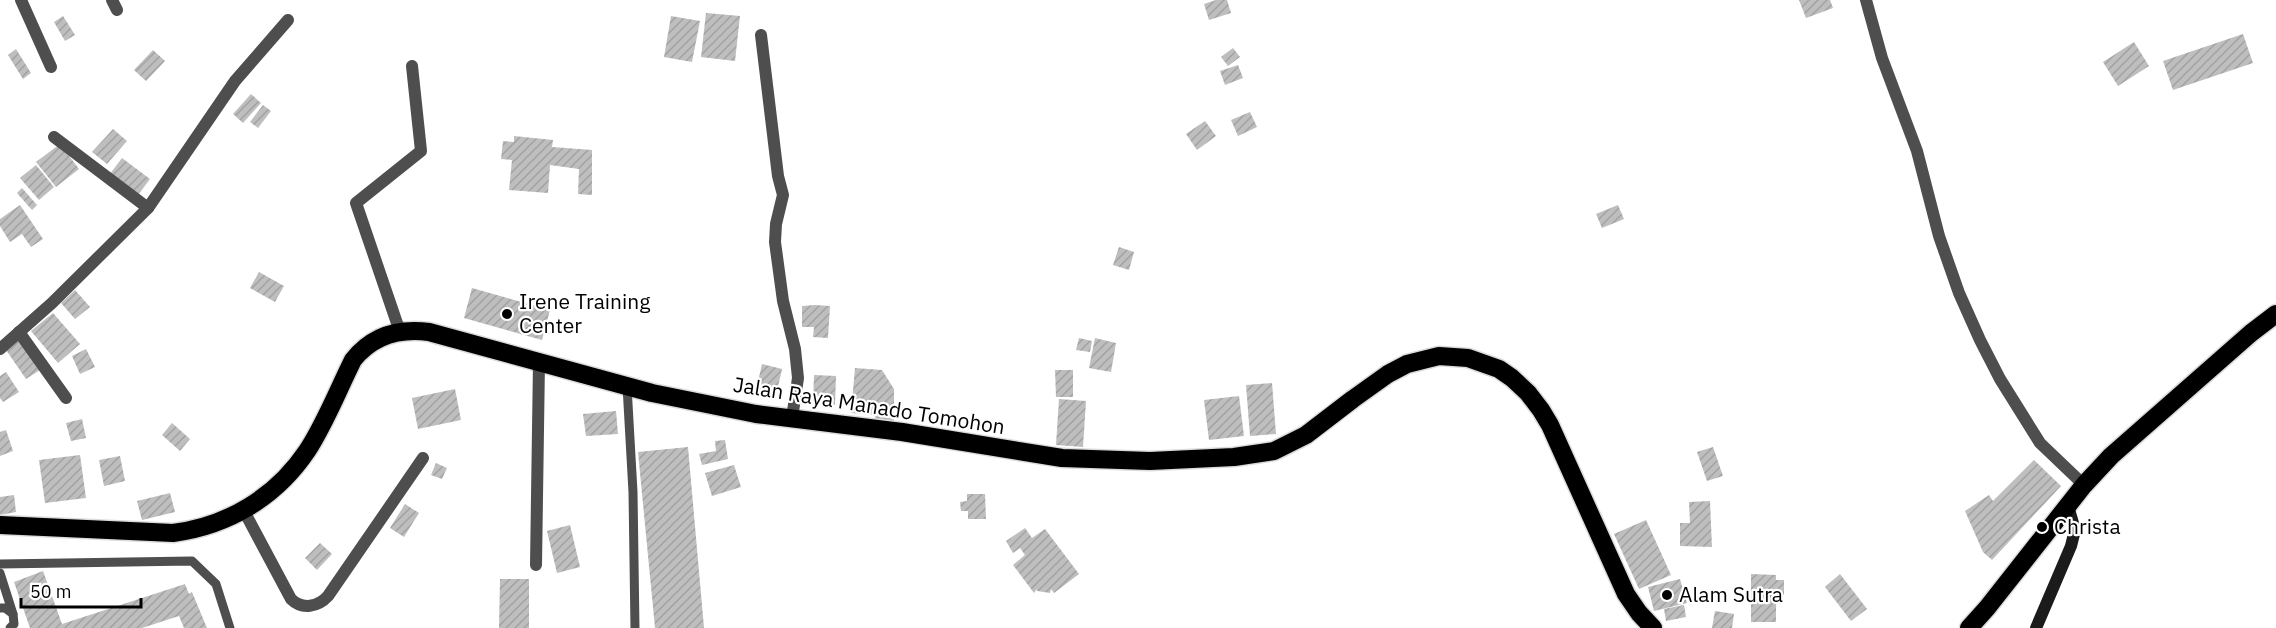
<svg xmlns="http://www.w3.org/2000/svg" width="2276" height="628" font-family="'IBM Plex Sans',sans-serif">
<style>
.building{fill:url(#building-hatch)}
.lines{fill:none;stroke-linecap:round;stroke-linejoin:round}
.highway-casing{stroke:#dbdbdb;stroke-width:21}
.lane{stroke:#4e4e4e;stroke-width:9}
.street{stroke:#4e4e4e;stroke-width:12}
.secondary{stroke:#1b1b1b;stroke-width:12}
.highway{stroke:#000;stroke-width:18}
.poi-dot{fill:#000;stroke:#fff;stroke-width:2}
.labels{text-anchor:middle;stroke-width:4.5;stroke-linejoin:round;paint-order:stroke}
.poi-label{font-size:21px;fill:#000;stroke:#fff;text-anchor:start}
.street-label{font-size:21px;fill:#000;stroke:#fff}
</style>
<defs>
<pattern id="building-hatch" width="6" height="6" patternUnits="userSpaceOnUse" patternTransform="scale(1.5)"><rect width="6" height="6" fill="#bebebe"/><path d="M-1 1l2-2M0 6l6-6M5 7l2-2" fill="none" stroke="#a2a2a2"/></pattern>
</defs>
<rect width="100%" height="100%" fill="#fff"/>
<g class="building">
<path d="M1216 0H1227L1231 13 1209 20 1204 4Z"/>
<path d="M1799 0H1830L1833 8 1806 18Z"/>
<path d="M706 13 740 16 735 61 701 57Z"/>
<path d="M63 16 75 35 65 41 54 22Z"/>
<path d="M671 16 700 21 692 62 664 57Z"/>
<path d="M2243 34 2253 63 2173 90 2163 61Z"/>
<path d="M2134 42 2149 66 2118 86 2103 62Z"/>
<path d="M1233 48 1240 57 1228 66 1221 57Z"/>
<path d="M16 49 31 73 23 79 8 55Z"/>
<path d="M153 50 165 61 146 81 134 70Z"/>
<path d="M1238 65 1243 78 1225 85 1220 71Z"/>
<path d="M251 94 261 103 243 123 233 114Z"/>
<path d="M263 105 271 111 258 128 250 122Z"/>
<path d="M1250 112 1257 127 1238 136 1231 120Z"/>
<path d="M1205 121 1216 136 1197 150 1186 134Z"/>
<path d="M113 129 127 141 107 164 92 152Z"/>
<path d="M514 136 553 140 552 147 592 150V195L578 194 579 169 550 165 548 193 509 190 512 160 501 159 503 141 514 142Z"/>
<path d="M60 144 79 169 56 187 36 162Z"/>
<path d="M122 158 150 179 138 195 110 174Z"/>
<path d="M36 165 54 187 39 200 20 178Z"/>
<path d="M22 188 37 205 32 210 17 193Z"/>
<path d="M20 205 43 239 31 247 22 234 10 242 0 226V219Z"/>
<path d="M1618 205 1624 219 1602 228 1596 214Z"/>
<path d="M1119 247 1134 252 1129 270 1113 265Z"/>
<path d="M259 272 284 286 275 302 250 288Z"/>
<path d="M472 288 550 310 542 340 464 318Z"/>
<path d="M75 290 90 307 75 319 61 303Z"/>
<path d="M815 305 830 306 828 338 813 337 814 327H802V306Z"/>
<path d="M53 313 80 344 58 363 31 331Z"/>
<path d="M18 338 40 370 26 379 4 347Z"/>
<path d="M1079 338 1092 341 1090 352 1076 350Z"/>
<path d="M1095 338 1116 343 1111 372 1089 368Z"/>
<path d="M86 349 95 367 80 374 72 356Z"/>
<path d="M762 364 782 369 775 400 755 395Z"/>
<path d="M855 368 882 370 894 389V424L875 423V415L851 413Z"/>
<path d="M1055 370H1073V397H1056Z"/>
<path d="M6 372 19 392 3 402 0 398V376Z"/>
<path d="M814 375 836 376 835 405 813 404Z"/>
<path d="M1272 383 1276 434 1250 436 1246 385Z"/>
<path d="M455 389 461 420 418 429 412 398Z"/>
<path d="M1239 396 1244 436 1209 440 1204 400Z"/>
<path d="M1059 399 1086 401 1083 447 1056 445Z"/>
<path d="M616 411 618 434 586 436 583 414Z"/>
<path d="M82 419 86 438 71 441 66 423Z"/>
<path d="M172 423 190 439 180 451 162 435Z"/>
<path d="M6 430 13 451 0 456V432Z"/>
<path d="M725 440 728 459 702 465 699 454 716 451 715 441Z"/>
<path d="M688 447 704 628H655L638 452Z"/>
<path d="M1713 447 1723 476 1707 481 1697 452Z"/>
<path d="M80 455 86 498 45 503 39 460Z"/>
<path d="M120 456 125 481 104 486 99 460Z"/>
<path d="M2034 460 2061 486 1992 560 1983 552 1965 511 1989 495 1993 501Z"/>
<path d="M436 463 447 468 442 479 431 475Z"/>
<path d="M734 465 741 487 712 496 705 473Z"/>
<path d="M170 493 175 512 142 520 137 501Z"/>
<path d="M967 494H985L986 519H968V511H961L960 502 967 501Z"/>
<path d="M14 495 16 512 0 515V497Z"/>
<path d="M1710 501 1712 547 1680 546V523H1690L1689 502Z"/>
<path d="M405 504 419 513 404 537 390 528Z"/>
<path d="M1646 520 1671 575 1639 589 1614 534Z"/>
<path d="M570 525 580 567 557 573 547 531Z"/>
<path d="M1025 528 1032 538 1045 529 1079 574 1054 593 1051 589 1050 593 1037 591V589L1034 593 1013 565 1025 555 1020 548 1013 553 1006 541Z"/>
<path d="M320 543 332 554 317 570 305 558Z"/>
<path d="M43 571 62 624 185 584 189 594 192 592 207 628H184L179 616 142 628H30L14 582Z"/>
<path d="M1751 574 1776 575V580H1784V595H1776V622H1751Z"/>
<path d="M1840 574 1867 609 1851 621 1825 587Z"/>
<path d="M500 579H529V628H499Z"/>
<path d="M1680 579 1687 603 1654 611 1648 587Z"/>
<path d="M1684 605 1686 617 1666 621 1664 609Z"/>
<path d="M1715 611 1734 614 1732 628H1712Z"/>
</g>
<g class="lines">
<g class="highway-casing">
<g id="highway">
<path d="M0 525 173 533C228 526 276 497 307 451 325 424 338 390 353 360 372 336 398 328 429 332L652 393 756 414 902 432 1062 458 1150 461 1234 457 1274 451 1306 435 1353 399 1388 374 1407 364 1439 356 1468 358 1499 369 1512 378 1528 393 1541 410 1550 425 1626 594 1639 613 1653 628"/>
<path d="M1969 628 1987 608 2084 485 2111 456 2251 333 2276 314"/>
</g>
</g>
<g class="lane">
<path d="M627 386 633 492 635 628"/>
<path d="M0 564 192 561 216 584 230 628"/>
<path d="M0 573 13 614"/>
<path d="M0 608H5L13 614 14 624 10 628"/>
</g>
<g class="street">
<path d="M21 0 51 67"/>
<path d="M112 0 117 10"/>
<path d="M1866 0 1882 58 1917 151 1939 236 1959 293 1980 340 2000 379 2040 443 2084 485"/>
<path d="M761 35 778 176 783 195 776 224 775 242 783 301 795 349 798 378 792 418"/>
<path d="M54 137 148 208"/>
<path d="M19 332 66 398"/>
<path d="M400 332 356 203 421 151 412 66"/>
<path d="M0 349 52 303 148 208 235 81 288 20"/>
<path d="M244 511 291 599C302 610 318 607 328 596L423 458"/>
<path d="M536 565 539 362"/>
</g>
<path class="secondary" d="M2036 628 2071 546 2075 530 2068 506"/>
<use href="#highway" class="highway"/>
</g>
<g class="poi-dot">
<circle cx="507" cy="314" r="6"/>
<circle cx="2042" cy="527" r="6"/>
<circle cx="1667" cy="595" r="6"/>
</g>
<g class="labels">
<g class="poi-label">
<text x="519" y="309">Irene Training<tspan x="519" dy="24">Center</tspan></text>
<text x="2054" y="534">Christa</text>
<text x="1679" y="602">Alam Sutra</text>
</g>
<g class="street-label">
<text transform="translate(869 406) rotate(9)" y="7">Jalan Raya Manado Tomohon</text>
</g>
</g>
<path d="M21 598v9h120v-9" fill="none" stroke="#000000" stroke-width="3"/>
<text x="30" y="598" font-size="18" fill="#000000" stroke="#ffffff" stroke-width="4.5" paint-order="stroke">50 m</text>
</svg>
